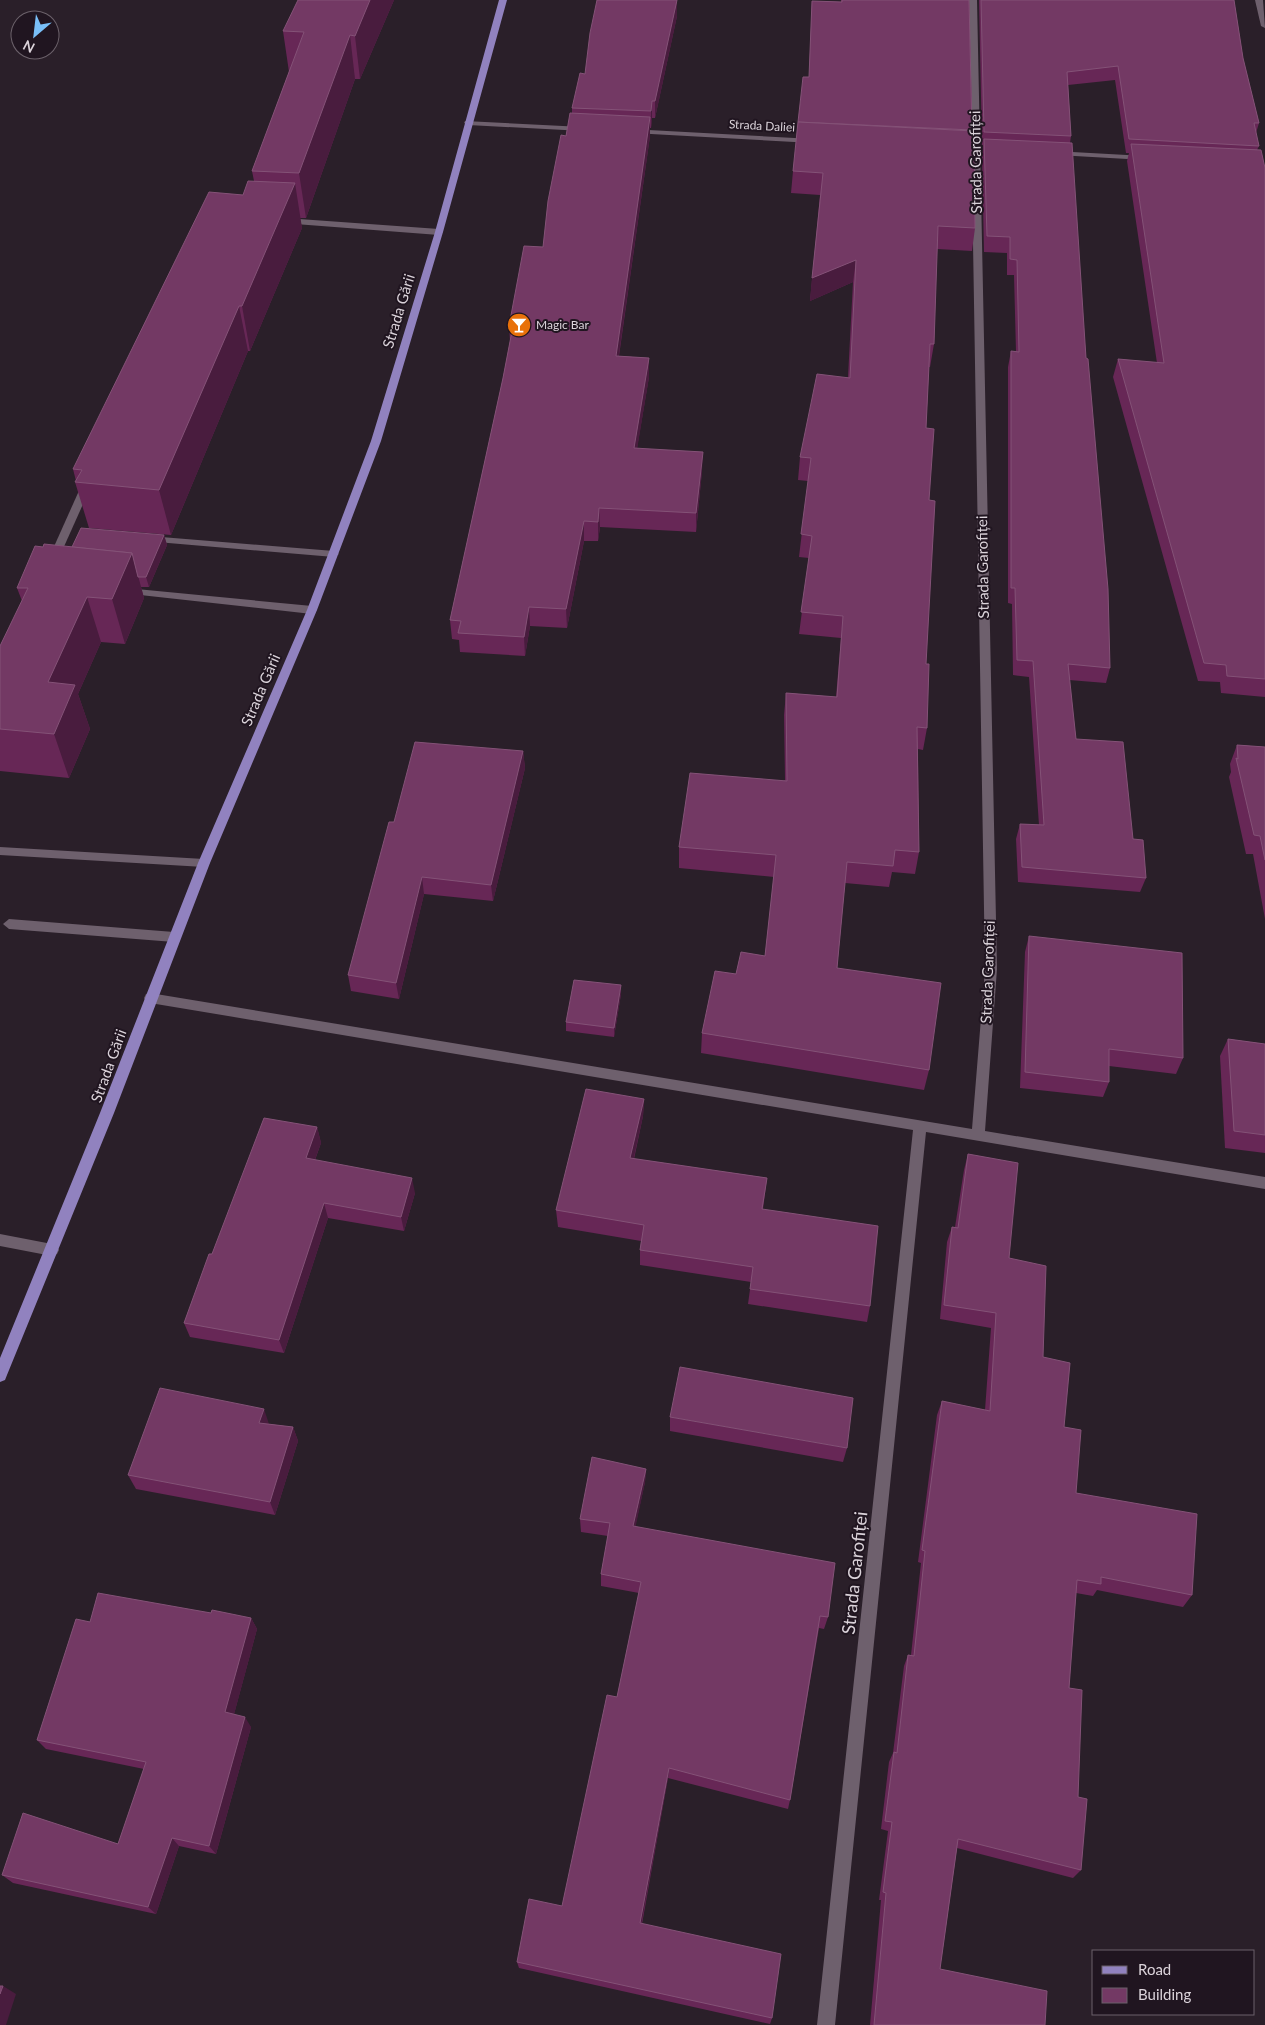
<svg xmlns="http://www.w3.org/2000/svg" width="1265" height="2025" font-family="Lato,sans-serif">
<style>
.lines{fill:none;stroke-linecap:round;stroke-linejoin:round}
.minor{fill:#6e606d;fill-rule:evenodd}
.major{fill:#9182bf;fill-rule:evenodd}
.wall{fill:#672756}
.shaded-wall{fill:#491c3e}
.building{fill:#733964;stroke:#845277}
.labels{text-anchor:middle;stroke-width:4;stroke-linejoin:round;paint-order:stroke}
.far-street-label{font-size:12px;fill:#dbd3da;stroke:#201520}
.far-poi-label{font-size:12px;fill:#dbd3da;stroke:#201520;text-anchor:start}
.street-label{font-size:15px;fill:#dbd3da;stroke:#201520}
.near-street-label{font-size:18px;fill:#dbd3da;stroke:#201520}
</style>
<rect width="100%" height="100%" fill="#2a1f29"/>
<g class="lines">
<g class="minor">
<path d="M969 0H977L997 969 985 1131 1265 1177V1189L926 1132 835 2025H817L913 1130 150 1003 146 1002 144 998 146 994 150 993 972 1129 985 969Z"/>
<path d="M1255 0H1263L1265 28 1261 26Z"/>
<path d="M465 121 583 127 587 129 583 131 468 125 464 123Z"/>
<path d="M630 129 813 139 817 141 813 143 633 133 629 131Z"/>
<path d="M1054 151 1145 156 1149 158 1145 160 1057 155H1054Z"/>
<path d="M285 218 439 229 443 232 439 235 282 223 281 221Z"/>
<path d="M87 481 92 484 58 560 57 562H49L48 560 82 484Z"/>
<path d="M149 536 334 551 339 554 334 557 145 541 144 539Z"/>
<path d="M126 588 312 606 317 610 312 614 122 593 121 591Z"/>
<path d="M0 847 204 859 210 863 204 867 0 855Z"/>
<path d="M9 919 174 932 180 937 174 942 9 929 3 924Z"/>
<path d="M0 1234 52 1244 57 1246 59 1250 57 1254 52 1256 0 1246Z"/>
</g>
<path class="major" d="M499 0H507L443 232 381 441 317 610 210 863 114 1113 7 1375 5 1380 0 1382V1358L100 1113 198 863 307 610 371 441 435 232Z"/>
</g>
<g class="wall">
<path d="M394 0 360 79H355L306 218H300L302 228 250 351H248L171 535 89 528 75 482 76 481 73 469 243 195 254 181 252 171 289 72 283 31Z"/>
<path d="M677 0V16L655 118H652L651 128H650V136L619 356 649 358V377L637 448 702 471 696 532 600 527 598 541H584L567 628 530 626 525 656 460 652 459 640 452 639 450 620 503 378 510 341 509 326 543 247 566 136 572 114V108L585 74Z"/>
<path d="M841 0H969L975 228 972 251 937 249 934 344 930 367H929L926 428 929 500 926 664 927 728 923 750 918 749 919 852 915 874 892 872 889 887 845 883 837 968 929 1070 924 1090 701 1053 702 1033 736 974 765 956 774 877 679 868V847L785 780 784 715 786 693 836 697 841 638 799 634 809 558 799 557 808 481 798 480 800 457 848 377 853 282 810 301 820 195 791 193 793 171 809 77 812 1 841 2Z"/>
<path d="M979 0H1234L1243 58 1259 123 1256 133 1259 146 1257 150 1265 168V697L1221 693 1220 682 1198 681 1113 377 1118 359 1157 363 1127 161 1129 153H1126L1115 80 1068 85 1071 136 1070 143 1086 358 1110 668 1106 683 1069 680 1076 739 1133 839 1146 878 1140 892 1018 882 1016 839 1020 824 1039 825 1029 677 1013 675 1012 604 1008 603V367L1011 351 1016 352 1014 275H1007V253L984 252 982 154 983 145H982Z"/>
<path d="M164 535 167 545 149 587H141L144 598 125 644 101 642 78 694 90 729 69 778 0 771V646L22 601 17 588 72 547Z"/>
<path d="M1237 745 1265 747V919L1253 854H1246L1229 777 1231 772 1230 764Z"/>
<path d="M523 751 525 768 493 901 424 894 399 999 351 991 348 975 394 822Z"/>
<path d="M1029 936 1183 1058 1176 1074 1109 1066V1082L1103 1097 1020 1088 1025 952Z"/>
<path d="M621 994 614 1037 566 1031V1022Z"/>
<path d="M1228 1039 1265 1044V1153L1225 1148 1220 1056Z"/>
<path d="M644 1099 643 1116 634 1159 767 1178 763 1209 870 1306 867 1322 748 1304 751 1282 640 1265V1250L641 1241 558 1227 556 1210Z"/>
<path d="M317 1127 321 1143 315 1160 415 1193 404 1231 328 1218 284 1353 190 1337 184 1323 212 1254Z"/>
<path d="M968 1154 1009 1258 1043 1357 1064 1427 1076 1493 1192 1595 1183 1607 1097 1590 1093 1596 1076 1593 1069 1688 1078 1797 1081 1870 1073 1878 957 1848 940 1969 1045 2025H870L881 1900H879L888 1831 881 1829 889 1762 893 1753 904 1666 908 1655H911L921 1563 918 1562 937 1415 942 1401 985 1410 991 1328 940 1319 947 1242 952 1227H955L964 1170Z"/>
<path d="M670 1417 847 1448 843 1462 670 1431Z"/>
<path d="M269 1424 293 1427 298 1441 275 1515 136 1489 128 1475Z"/>
<path d="M646 1469 645 1482 635 1527 828 1617 824 1629 819 1628 790 1800 788 1809 668 1778 642 1924 772 2018 770 2024 519 1968 517 1962 562 1906 617 1697 639 1593 601 1586V1574L608 1536 581 1532 580 1519Z"/>
<path d="M211 1613 251 1618 257 1629 234 1714 251 1727 216 1854 179 1846 156 1914 13 1883 2 1875 118 1844 144 1769 46 1749 37 1740Z"/>
</g>
<g class="shaded-wall">
<path d="M370 0H394L360 79 355 36Z"/>
<path d="M677 0V16L655 118V101Z"/>
<path d="M350 35 355 79 306 218 299 173Z"/>
<path d="M652 101V118L651 128V111Z"/>
<path d="M650 117V136L616 375V356Z"/>
<path d="M295 183 302 228 250 351 242 306Z"/>
<path d="M856 260 853 282 810 301 812 278Z"/>
<path d="M239 306 248 351 171 535 159 490Z"/>
<path d="M649 358V377L634 468V448Z"/>
<path d="M703 452 702 471 696 532V513Z"/>
<path d="M599 508 600 527 598 541V522Z"/>
<path d="M584 521V541L567 628 566 609Z"/>
<path d="M164 535 167 545 149 587 146 577Z"/>
<path d="M132 553 144 598 125 644 112 599Z"/>
<path d="M87 597 101 642 78 694 90 729 69 778 54 734 48 682Z"/>
<path d="M529 607 530 626 525 656 524 637Z"/>
<path d="M523 751 525 768 493 901 491 885Z"/>
<path d="M422 877 424 894 399 999 396 983Z"/>
<path d="M621 985V994L614 1037V1028Z"/>
<path d="M644 1099 643 1116 630 1175V1158Z"/>
<path d="M317 1127 321 1143 310 1173 306 1158Z"/>
<path d="M412 1178 415 1193 404 1231 401 1217Z"/>
<path d="M324 1203 328 1218 284 1353 279 1340Z"/>
<path d="M264 1409 269 1424 264 1437 259 1423Z"/>
<path d="M293 1427 298 1441 275 1515 270 1502Z"/>
<path d="M646 1469 645 1482 633 1539V1526Z"/>
<path d="M251 1618 257 1629 232 1722 225 1712Z"/>
<path d="M245 1717 251 1727 216 1854 209 1846Z"/>
<path d="M669 1768 668 1778 640 1931V1923Z"/>
<path d="M172 1838 179 1846 156 1914 148 1907Z"/>
<path d="M3 1986 16 1994 6 2025H0V1994Z"/>
</g>
<g class="building">
<path d="M298 0H370L355 36 350 35 299 173 252 171 304 32 283 31Z"/>
<path d="M597 0H677L655 101H652L651 111 572 108 580 73 585 74 590 33Z"/>
<path d="M842 0H969L972 130 798 122 803 77H809L812 1 842 2Z"/>
<path d="M981 0H1234L1243 58 1259 123H1254L1259 146 1129 139 1118 66 1067 72 1071 136 984 132Z"/>
<path d="M570 113 650 117 616 356 649 358 634 448 703 452 696 513 599 508 598 522 584 521 566 609 529 607 524 637 458 633 461 621 450 620 503 378 513 326H509L524 246 543 247 548 201 561 135 566 136Z"/>
<path d="M798 122 974 131 975 228 938 226 934 344H930L926 428 934 429 929 500 935 501 926 664H929L927 728 917 727 919 852 895 850 893 866 847 862 837 968 941 983 929 1070 702 1033 715 971 736 974 741 952 765 956 776 855 679 847 690 773 787 781 786 693 837 697 843 616 801 612 812 536 801 534 811 458 800 457 817 374 850 378 856 260 812 278 823 173 793 171Z"/>
<path d="M984 139 1072 143 1086 358 1088 359 1108 589 1110 668 1068 664 1076 739 1123 742 1133 839 1143 840 1146 878 1022 867 1020 824 1044 825 1033 661 1017 660 1015 588H1011V351L1019 352 1017 260 1010 259V237L987 236Z"/>
<path d="M1131 144 1261 150 1265 168V679L1227 676 1226 665 1204 663 1118 359 1164 363Z"/>
<path d="M248 181 295 183 242 306H239L159 490 75 482 82 470 73 469 209 192 243 195Z"/>
<path d="M81 528 164 535 146 577H138L132 553 72 547Z"/>
<path d="M44 544 132 553 112 599 87 597 48 682 75 685 54 734 0 729V646L28 588H17L35 546 43 547Z"/>
<path d="M415 742 523 751 491 885 422 877 396 983 348 975 389 822H394Z"/>
<path d="M1237 745 1265 747V860L1260 836 1254 835 1236 758 1238 759Z"/>
<path d="M1029 936 1182 953 1183 1058 1109 1049V1082L1025 1072Z"/>
<path d="M574 980 621 985 614 1028 566 1022Z"/>
<path d="M1228 1039 1265 1044V1135L1234 1131Z"/>
<path d="M586 1089 644 1099 630 1158 767 1178 762 1209 878 1226 870 1306 750 1289 753 1267 640 1250 644 1225 556 1210Z"/>
<path d="M264 1118 317 1127 306 1158 412 1178 401 1217 324 1203 279 1340 184 1323 209 1254H212Z"/>
<path d="M968 1154 1018 1163 1009 1258 1046 1266 1043 1357 1070 1363 1064 1427 1081 1430 1076 1493 1197 1514 1192 1595 1101 1577V1584L1077 1580 1069 1688 1082 1690 1078 1797 1087 1799 1081 1870 958 1839 940 1969 1047 1991 1045 2025H874L886 1893 883 1892 892 1822 885 1821 894 1752 897 1753 908 1655 914 1656 925 1551 922 1550 942 1401 990 1411 996 1313 944 1305 952 1227 958 1228Z"/>
<path d="M680 1367 853 1398 847 1448 670 1417Z"/>
<path d="M160 1388 264 1409 259 1423 293 1427 270 1502 128 1475Z"/>
<path d="M592 1457 646 1469 633 1526 835 1563 828 1617 820 1616 790 1800 669 1768 640 1923 781 1954 772 2018 517 1962 529 1899 562 1906 607 1695 617 1697 641 1582 601 1574 610 1523 580 1519Z"/>
<path d="M98 1593 211 1613 212 1610 251 1618 225 1712 245 1717 209 1846 172 1838 148 1907 2 1875 23 1813 118 1844 146 1762 37 1740 76 1619 90 1622Z"/>
<path d="M0 1986H3L0 1994Z"/>
</g>
<defs>
<g id="bar-disc" transform="scale(1.25)"><circle r="9.5" fill="#e8710a" stroke="#201520"/><path d="M-6-5H6L.8 .8V4.5H3.5V6h-7V4.5H-.8V.8Z" fill="#fff"/></g>
</defs>
<g fill-rule="evenodd">
<use href="#bar-disc" x="519" y="325"/>
</g>
<g class="labels">
<g class="far-street-label">
<text transform="translate(762 126) rotate(3)" y="4">Strada Daliei</text>
</g>
<g class="far-poi-label">
<text x="536" y="329">Magic Bar</text>
</g>
<g class="street-label">
<text transform="translate(976 162) rotate(-91)" y="5">Strada Garofiței</text>
<text transform="translate(399 311) rotate(-73)" y="5">Strada Gării</text>
<text transform="translate(983 567) rotate(-91)" y="5">Strada Garofiței</text>
<text transform="translate(261 690) rotate(-67)" y="5">Strada Gării</text>
<text transform="translate(988 972) rotate(-88)" y="5">Strada Garofiței</text>
<text transform="translate(109 1066) rotate(-70)" y="5">Strada Gării</text>
</g>
<g class="near-street-label">
<text transform="translate(855 1573) rotate(-84)" y="6">Strada Garofiței</text>
</g>
</g>
<rect x="1092" y="1950" width="162" height="65" fill="#201520" stroke="#6b616a"/>
<rect x="1102" y="1966" width="25" height="8" fill="#9182bf" stroke="#6b616a"/>
<text x="1138" y="1975" font-size="15" fill="#dbd3da">Road</text>
<rect x="1102" y="1988" width="25" height="15" fill="#733964" stroke="#6b616a"/>
<text x="1138" y="2000" font-size="15" fill="#dbd3da">Building</text>
<g transform="translate(35 35) rotate(208)"><circle r="24" fill="#201520" stroke="#6b616a"/>
<path d="M0-4L9 19L0 12L-9 19Z" fill="#79bff8"/>
<text y="-8" font-size="14" font-weight="bold" text-anchor="middle" fill="#dbd3da">N</text>
</g>
</svg>
